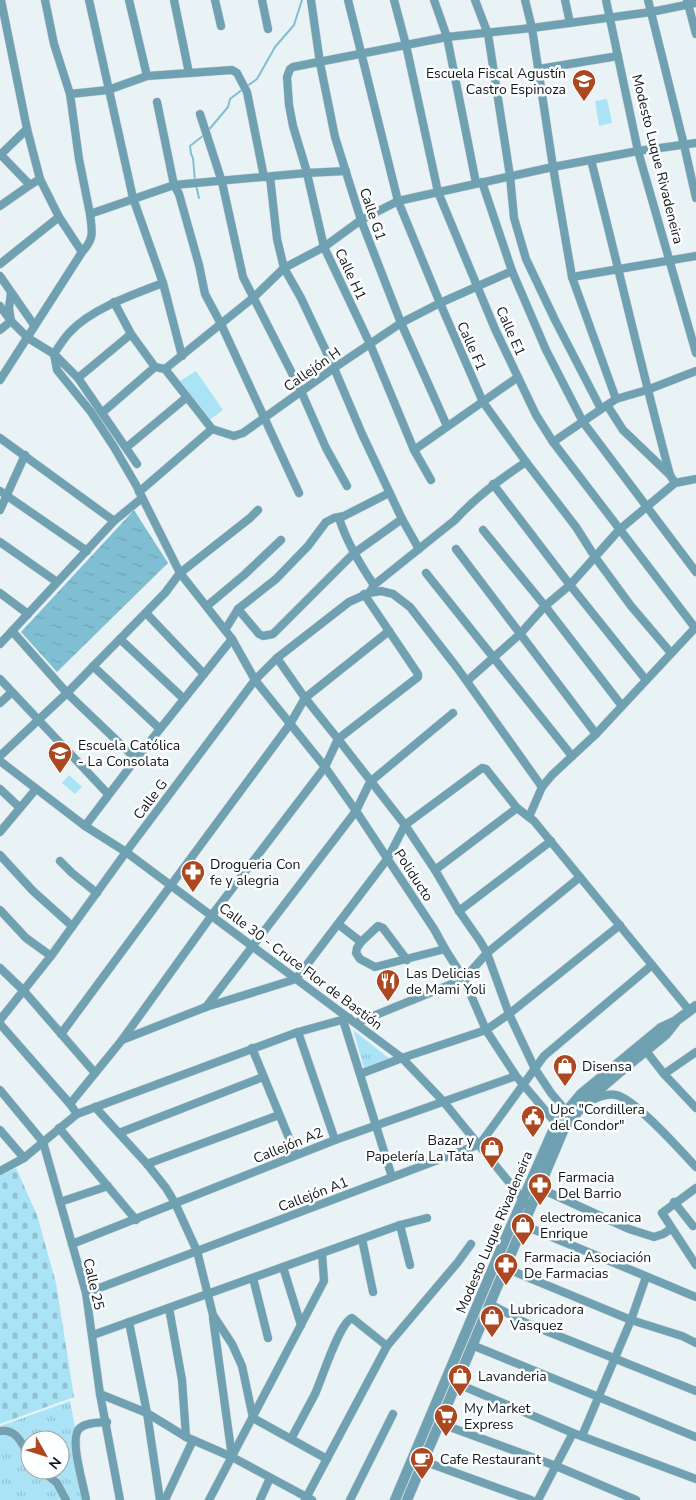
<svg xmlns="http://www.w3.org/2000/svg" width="696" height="1500" font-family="'Nunito Sans',sans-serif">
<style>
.grass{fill:#abe3f6}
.cemetery{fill:url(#cemetery-stones)}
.park{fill:url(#park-tufts);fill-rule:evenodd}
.water{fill:url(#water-ripples)}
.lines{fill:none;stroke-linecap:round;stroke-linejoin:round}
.stream{stroke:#80bfd3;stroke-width:2}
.minor-casing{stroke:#c7d0d2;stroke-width:9}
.tertiary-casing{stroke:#c7d0d2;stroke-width:11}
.minor{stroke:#6fa1b2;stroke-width:8}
.tertiary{stroke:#6fa1b2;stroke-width:10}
.labels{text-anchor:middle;stroke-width:5;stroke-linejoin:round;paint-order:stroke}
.poi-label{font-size:14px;fill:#131718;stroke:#fcfeff;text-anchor:start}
.street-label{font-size:14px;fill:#131718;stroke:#fcfeff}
</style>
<defs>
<pattern id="cemetery-stones" width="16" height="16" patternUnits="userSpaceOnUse" patternTransform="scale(1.25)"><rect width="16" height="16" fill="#abe3f6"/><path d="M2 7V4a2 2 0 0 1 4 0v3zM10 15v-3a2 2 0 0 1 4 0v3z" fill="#92c2d2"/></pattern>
<pattern id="park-tufts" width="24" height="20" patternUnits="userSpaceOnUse" patternTransform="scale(1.25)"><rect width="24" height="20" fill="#abe3f6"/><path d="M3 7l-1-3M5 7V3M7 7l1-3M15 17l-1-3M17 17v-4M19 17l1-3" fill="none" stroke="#92c2d2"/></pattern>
<pattern id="water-ripples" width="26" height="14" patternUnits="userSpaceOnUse" patternTransform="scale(1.25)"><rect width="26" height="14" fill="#80bfd3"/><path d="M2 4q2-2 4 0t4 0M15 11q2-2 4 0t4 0" fill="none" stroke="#6ea3b4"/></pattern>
</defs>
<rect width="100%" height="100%" fill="#e9f3f6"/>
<g class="grass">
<path d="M607 99 612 123 599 126 595 101Z"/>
<path d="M196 371 223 410 208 421 180 381Z"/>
<path d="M69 775 82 787 75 794 62 783Z"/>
</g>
<path class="cemetery" d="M16 1168 37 1215 56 1283 74 1397 0 1424V1176Z"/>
<g class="park">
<path d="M353 1030 390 1059 364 1068Z"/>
<path d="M70 1401 89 1500H0V1426ZM30 1440H60V1470H30Z"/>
</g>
<path class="water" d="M134 510 168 563 57 672 21 632Z"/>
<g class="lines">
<g class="stream">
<path d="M247 86 257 79 275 47 294 25 302 0"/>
<path d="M207 132 228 107 230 99 243 89"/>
<path d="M195 181 193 158 191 154 190 146 204 135"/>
<path d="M196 185 199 198"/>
</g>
<g class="minor-casing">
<g id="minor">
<path d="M1 0 27 129 40 179"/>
<path d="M45 0 54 44 70 94 79 159 90 214"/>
<path d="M89 0 133 198 163 283 182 356"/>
<path d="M129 0 147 76"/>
<path d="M174 0 189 73"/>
<path d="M215 0 221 26"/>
<path d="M262 0 268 29"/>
<path d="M311 0 320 63 335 137 361 220 401 323 447 426"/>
<path d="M348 0 398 201 440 303 483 402 526 462 576 527 595 557 631 606 671 653"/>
<path d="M394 0 406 45 438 192 495 329 536 415 553 442 696 629"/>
<path d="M434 0 447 37 476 183"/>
<path d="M475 0 488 34 510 176 514 218 526 259 555 320 601 409"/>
<path d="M525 0 532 28 553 167 572 277 616 399"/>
<path d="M565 0 570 23"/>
<path d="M606 0 638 151 696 353"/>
<path d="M648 0 684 145 696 198"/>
<path d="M687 0 696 34"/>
<path d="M539 69 618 56"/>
<path d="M70 94 108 90 147 76 232 70 237 73 247 92 264 177"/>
<path d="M157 102 174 185 179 194 199 265 205 294 221 324 299 493"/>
<path d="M200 114 222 182 243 277 301 391 326 448 347 486"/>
<path d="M0 154 30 185 40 179 59 217 82 252"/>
<path d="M0 155 27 129"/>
<path d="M591 160C618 265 642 371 670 475L675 483"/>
<path d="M270 177 277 239 284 268 301 298 334 368 362 434 402 519 419 549"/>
<path d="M482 182 512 271 546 350 583 422 696 572"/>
<path d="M0 206 30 185"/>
<path d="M0 264 59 217"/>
<path d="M0 276 34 325"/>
<path d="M572 277 696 256"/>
<path d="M163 283C134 294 91 309 70 332 64 338 59 346 54 354L57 370 91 412 114 447 136 485 180 573 232 639 255 680 325 767 356 811 434 929 445 949 464 979 486 1030 516 1076 560 1128"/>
<path d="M11 293 9 308 11 321 28 338 54 354 78 378 137 464"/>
<path d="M114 302 131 334 155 367"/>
<path d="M0 306 11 321 0 330"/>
<path d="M165 369 254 297 284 268 324 247 361 220 398 201 553 167 638 151 696 143"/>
<path d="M165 369 212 429"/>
<path d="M78 378 131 334"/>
<path d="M0 380 82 252C95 238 92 231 90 214L174 185 307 173 346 171"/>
<path d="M607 405 623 430 670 475"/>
<path d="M103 412 155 367 165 369"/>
<path d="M0 438 114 521"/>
<path d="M553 442 616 399 647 390 696 371"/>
<path d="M127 447 187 397"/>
<path d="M414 450 518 377"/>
<path d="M431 480 414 450 370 344 324 247 306 169 293 126 289 105 287 77 290 69 293 67 447 37 532 28 651 12 696 3"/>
<path d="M493 484 570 585 646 680"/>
<path d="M0 491 87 551"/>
<path d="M139 492 212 429 234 436 243 433 334 368 401 323 440 303 512 271"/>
<path d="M0 510 25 455"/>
<path d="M339 518C347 543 359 563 374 585"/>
<path d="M483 530 545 606 622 706"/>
<path d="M0 542 57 582"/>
<path d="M456 549 596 734"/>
<path d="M426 573 572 756"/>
<path d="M0 593 28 614"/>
<path d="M369 593 374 585 455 520C476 497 500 479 526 462"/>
<path d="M207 606 244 575 281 540"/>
<path d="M238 609 259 634 263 636 273 634 353 554 402 519"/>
<path d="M146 613 204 674"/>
<path d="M225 630 238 609 276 579 308 546 326 522 334 518 344 516 389 493"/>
<path d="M12 631 67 693 136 759"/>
<path d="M120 639 184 699"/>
<path d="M0 644 114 521 142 498"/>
<path d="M277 658 305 698 338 739 405 825 435 870 459 911 480 941 487 953 509 1014 535 1069 551 1093 566 1111"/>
<path d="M93 666 160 729"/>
<path d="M0 679 108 794"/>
<path d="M467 681 520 634 545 606 570 585 619 530 675 483 696 479"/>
<path d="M0 703 12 692"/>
<path d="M0 756 67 693 165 593 180 573 250 518 258 510"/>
<path d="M0 761 85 826 126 852 402 1058 443 1101 530 1208"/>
<path d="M0 789 20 808"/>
<path d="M529 817 542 787 552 775 596 734 695 628"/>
<path d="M85 826 136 759 232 639"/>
<path d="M0 832 36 789"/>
<path d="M0 855 33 891 72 926"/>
<path d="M60 861 72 873 97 893"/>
<path d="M435 870 517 808"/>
<path d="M0 910 26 938 51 956"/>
<path d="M459 911 551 841"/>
<path d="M338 924 361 942"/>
<path d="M407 960 383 928 378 926 361 942 357 948 356 953 360 959 375 967 445 949"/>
<path d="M0 968 24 991 95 1073"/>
<path d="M206 1007 356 811 370 782 453 713"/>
<path d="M0 1020 51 956 126 852 255 680 277 658 349 602 369 593 381 591 393 594 410 607 458 669 542 787"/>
<path d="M343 1020 392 1177"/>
<path d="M356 1023 464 979 487 953 580 877"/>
<path d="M0 1024 70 1104 77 1114"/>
<path d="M298 1032 335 1140"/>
<path d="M61 1034 290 724 305 698 389 631"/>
<path d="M122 1040 206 1007 296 979 388 858 405 825 482 768 486 769 517 808 534 821 689 1010"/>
<path d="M252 1048 296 1155"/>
<path d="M646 1051 664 1074 696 1108"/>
<path d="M360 1074 402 1058 486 1030 509 1014 620 925"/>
<path d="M664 1074 696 1052"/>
<path d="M0 1090 43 1142 86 1293 100 1394 120 1500"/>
<path d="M590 1101C598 1097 607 1093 616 1095 634 1098 681 1151 696 1167"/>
<path d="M70 1104 122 1040 212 915 325 767 338 739 418 677V674L364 594"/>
<path d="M95 1107 147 1164 166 1188 175 1203 197 1251 213 1315 232 1344 242 1366 253 1418 327 1459"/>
<path d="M59 1128 136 1220"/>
<path d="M0 1130 24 1158"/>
<path d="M119 1133 263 1077"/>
<path d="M147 1164 279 1115"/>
<path d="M0 1171 24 1158 77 1114 298 1032 349 1018"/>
<path d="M539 1188 629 1229 654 1237 663 1234 671 1229"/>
<path d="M696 1188 662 1213 696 1265"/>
<path d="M60 1202 108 1186"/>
<path d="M674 1202 693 1226"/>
<path d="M400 1225 410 1265"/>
<path d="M523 1225 696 1297"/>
<path d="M362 1239 373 1292"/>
<path d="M72 1244 335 1140 516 1076"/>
<path d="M283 1267 301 1325"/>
<path d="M505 1268 631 1320 682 1336 696 1343"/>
<path d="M253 1278 268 1338"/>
<path d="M86 1293 480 1144 544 1056 652 965"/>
<path d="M490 1304 526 1323 696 1391"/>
<path d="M169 1308 182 1380 186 1437"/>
<path d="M213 1318 232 1457"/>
<path d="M129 1322 147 1413 160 1500"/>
<path d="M93 1335 400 1225 427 1218"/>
<path d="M472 1345 696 1437"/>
<path d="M456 1383 573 1433 696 1479"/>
<path d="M100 1394 147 1413 186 1437 232 1457 312 1500"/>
<path d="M439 1423 556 1466 636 1500"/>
<path d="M0 1431C17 1428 22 1445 30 1457"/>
<path d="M582 1436 631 1320 646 1277"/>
<path d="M291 1439C299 1424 307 1409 315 1394 322 1379 339 1323 352 1318L387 1346"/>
<path d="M423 1461 531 1500"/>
<path d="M41 1470 57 1483 66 1500"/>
<path d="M86 1500C84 1485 68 1437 80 1428 87 1422 98 1423 107 1422"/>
<path d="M165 1500 193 1440"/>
<path d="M209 1500 324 1281 322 1253"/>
<path d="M260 1500 270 1478"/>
<path d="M305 1500 387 1346 458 1262 471 1244"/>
<path d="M350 1500 393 1414"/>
<path d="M538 1500 573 1433"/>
</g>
</g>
<g class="tertiary-casing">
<g id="tertiary">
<path d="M395 1500 501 1249 556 1124 581 1094 661 1028 674 1022"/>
<path d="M407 1500 563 1131C586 1095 632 1063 666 1034L677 1020 696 1006"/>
</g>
</g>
<use href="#minor" class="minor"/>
<use href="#tertiary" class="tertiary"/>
</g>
<defs>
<g id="school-pin" transform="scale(1.25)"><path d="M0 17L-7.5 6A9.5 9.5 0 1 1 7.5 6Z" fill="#ad471f" stroke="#fcfeff"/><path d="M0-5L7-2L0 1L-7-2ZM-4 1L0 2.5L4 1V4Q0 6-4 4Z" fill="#fff"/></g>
<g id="pharmacy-pin" transform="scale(1.25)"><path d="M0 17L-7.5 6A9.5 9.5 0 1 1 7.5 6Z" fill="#ad471f" stroke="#fcfeff"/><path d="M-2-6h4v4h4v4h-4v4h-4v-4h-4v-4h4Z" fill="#fff"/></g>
<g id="restaurant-pin" transform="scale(1.25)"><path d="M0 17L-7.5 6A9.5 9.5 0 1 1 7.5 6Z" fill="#ad471f" stroke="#fcfeff"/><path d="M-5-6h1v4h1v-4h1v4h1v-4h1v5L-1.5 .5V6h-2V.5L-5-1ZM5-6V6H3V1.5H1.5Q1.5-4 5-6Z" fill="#fff"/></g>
<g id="shop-pin" transform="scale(1.25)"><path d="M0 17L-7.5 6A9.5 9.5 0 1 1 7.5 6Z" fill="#ad471f" stroke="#fcfeff"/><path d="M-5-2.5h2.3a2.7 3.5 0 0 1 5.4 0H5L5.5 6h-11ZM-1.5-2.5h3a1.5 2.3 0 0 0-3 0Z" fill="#fff"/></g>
<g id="civic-pin" transform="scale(1.25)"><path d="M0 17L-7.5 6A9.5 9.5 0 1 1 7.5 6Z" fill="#ad471f" stroke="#fcfeff"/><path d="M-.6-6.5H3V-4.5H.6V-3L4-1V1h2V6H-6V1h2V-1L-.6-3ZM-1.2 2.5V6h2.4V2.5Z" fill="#fff"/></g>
<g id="supermarket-pin" transform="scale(1.25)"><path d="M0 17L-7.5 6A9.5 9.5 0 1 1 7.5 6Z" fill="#ad471f" stroke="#fcfeff"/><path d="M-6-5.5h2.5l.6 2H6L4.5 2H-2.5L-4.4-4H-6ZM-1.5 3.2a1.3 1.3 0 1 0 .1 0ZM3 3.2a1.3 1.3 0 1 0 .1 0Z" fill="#fff"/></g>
<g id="cafe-pin" transform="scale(1.25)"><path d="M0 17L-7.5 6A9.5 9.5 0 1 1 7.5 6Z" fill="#ad471f" stroke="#fcfeff"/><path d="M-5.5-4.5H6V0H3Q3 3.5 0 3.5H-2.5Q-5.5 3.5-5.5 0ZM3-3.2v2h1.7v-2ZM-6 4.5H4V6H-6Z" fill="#fff"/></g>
</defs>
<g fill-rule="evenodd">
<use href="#school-pin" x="584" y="81"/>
<use href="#school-pin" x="60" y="753"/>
<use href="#pharmacy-pin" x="193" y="872"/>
<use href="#restaurant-pin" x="388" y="981"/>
<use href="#shop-pin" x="565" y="1066"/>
<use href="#civic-pin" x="533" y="1117"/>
<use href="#shop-pin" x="492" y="1148"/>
<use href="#pharmacy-pin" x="540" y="1185"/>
<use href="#shop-pin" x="523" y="1225"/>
<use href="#pharmacy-pin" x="506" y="1265"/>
<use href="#shop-pin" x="492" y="1317"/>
<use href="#shop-pin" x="460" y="1376"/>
<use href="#supermarket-pin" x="446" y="1416"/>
<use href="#cafe-pin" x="422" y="1459"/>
</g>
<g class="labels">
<g class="poi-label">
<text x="566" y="78" text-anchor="end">Escuela Fiscal Agustín<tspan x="566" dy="16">Castro Espinoza</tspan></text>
<text x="78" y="750">Escuela Católica<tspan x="78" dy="16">- La Consolata</tspan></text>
<text x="210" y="869">Drogueria Con<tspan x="210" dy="16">fe y alegria</tspan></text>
<text x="406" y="978">Las Delicias<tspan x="406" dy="16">de Mami Yoli</tspan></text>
<text x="582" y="1071">Disensa</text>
<text x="550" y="1114">Upc "Cordillera<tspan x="550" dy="16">del Condor"</tspan></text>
<text x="474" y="1145" text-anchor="end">Bazar y<tspan x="474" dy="16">Papelería La Tata</tspan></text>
<text x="558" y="1182">Farmacia<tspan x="558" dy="16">Del Barrio</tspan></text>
<text x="540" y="1222">electromecanica<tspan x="540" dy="16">Enrique</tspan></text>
<text x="524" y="1262">Farmacia Asociación<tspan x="524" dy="16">De Farmacias</tspan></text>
<text x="510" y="1314">Lubricadora<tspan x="510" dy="16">Vasquez</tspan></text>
<text x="478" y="1381">Lavanderia</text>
<text x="464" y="1413">My Market<tspan x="464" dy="16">Express</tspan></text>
<text x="440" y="1464">Cafe Restaurant</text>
</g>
<g class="street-label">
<text transform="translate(658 159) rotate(76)" y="5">Modesto Luque Rivadeneira</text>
<text transform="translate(373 214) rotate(71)" y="5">Calle G1</text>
<text transform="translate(351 274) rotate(65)" y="5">Calle H1</text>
<text transform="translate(511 331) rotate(66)" y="5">Calle E1</text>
<text transform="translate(472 346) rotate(66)" y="5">Calle F1</text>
<text transform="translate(312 369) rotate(-35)" y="5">Callejón H</text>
<text transform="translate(150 799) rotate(-53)" y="5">Calle G</text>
<text transform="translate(414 875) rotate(57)" y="5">Poliducto</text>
<text transform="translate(301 966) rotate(37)" y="5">Calle 30 - Cruce Flor de Bastión</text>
<text transform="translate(288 1145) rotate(-22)" y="5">Callejón A2</text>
<text transform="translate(313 1194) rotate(-21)" y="5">Callejón A1</text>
<text transform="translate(494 1232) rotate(-67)" y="5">Modesto Luque Rivadeneira</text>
<text transform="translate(94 1284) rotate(77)" y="5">Calle 25</text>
</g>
</g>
<g transform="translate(45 1455) rotate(129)"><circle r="24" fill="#fcfeff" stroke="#9fa2a3"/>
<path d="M0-4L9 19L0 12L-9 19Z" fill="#ad471f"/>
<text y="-8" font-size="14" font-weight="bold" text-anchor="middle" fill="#131718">N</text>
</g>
</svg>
